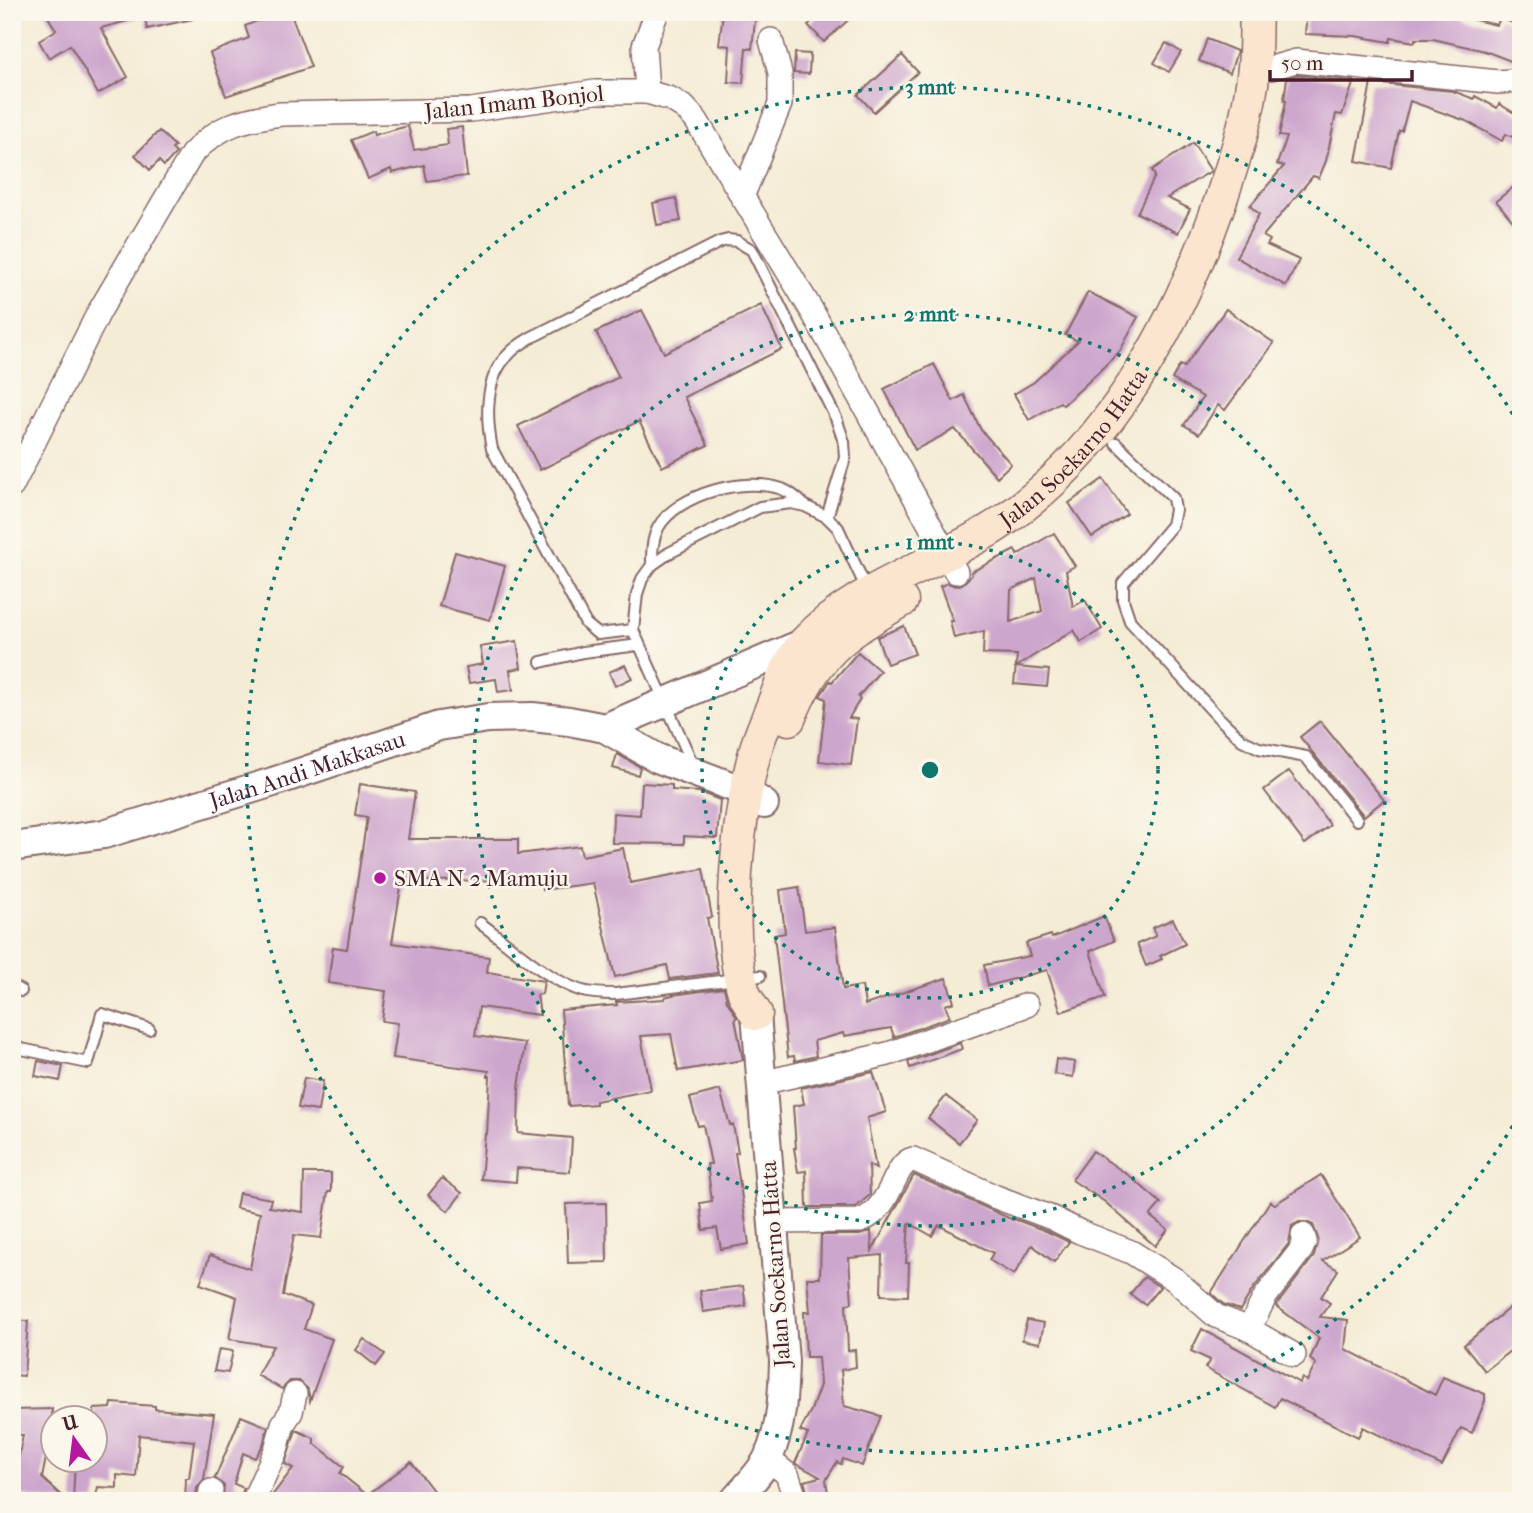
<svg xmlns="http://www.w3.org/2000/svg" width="1533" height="1513" font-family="'IM FELL French Canon',serif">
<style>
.building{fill:#cda6cd;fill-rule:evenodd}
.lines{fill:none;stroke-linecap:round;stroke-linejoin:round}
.service-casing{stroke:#866767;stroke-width:14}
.minor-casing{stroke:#866767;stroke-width:26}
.tertiary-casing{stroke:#866767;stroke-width:32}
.secondary-casing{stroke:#866767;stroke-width:35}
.service{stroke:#fff;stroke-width:10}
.minor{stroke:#fff;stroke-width:23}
.tertiary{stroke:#fff;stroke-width:28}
.secondary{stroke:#fbe5cf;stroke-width:32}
.ring{fill:none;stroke:#0f766e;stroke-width:3.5;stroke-dasharray:3.5 7}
.poi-dot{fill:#b5179e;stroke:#fbf7ec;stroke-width:2.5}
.labels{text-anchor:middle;stroke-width:5;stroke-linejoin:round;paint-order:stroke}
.street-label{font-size:23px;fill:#4a1f2b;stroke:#fbf7ec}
.poi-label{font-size:23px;fill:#4a1f2b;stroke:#fbf7ec;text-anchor:start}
.centre{fill:#0f766e;stroke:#fbf7ec;stroke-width:3.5}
.ring-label{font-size:21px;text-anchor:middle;font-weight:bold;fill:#0f766e;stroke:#fbf7ec;stroke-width:5;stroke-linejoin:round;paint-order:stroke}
</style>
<rect width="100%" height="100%" fill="#fbf7ec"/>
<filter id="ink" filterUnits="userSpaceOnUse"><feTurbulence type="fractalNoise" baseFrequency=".0143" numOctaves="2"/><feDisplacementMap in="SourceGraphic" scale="14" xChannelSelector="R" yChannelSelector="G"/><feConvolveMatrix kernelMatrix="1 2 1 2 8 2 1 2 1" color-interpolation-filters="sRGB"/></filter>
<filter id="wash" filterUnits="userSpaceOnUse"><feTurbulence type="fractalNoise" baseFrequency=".00686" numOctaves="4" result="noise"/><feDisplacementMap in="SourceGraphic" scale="28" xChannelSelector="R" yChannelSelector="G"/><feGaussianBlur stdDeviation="1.57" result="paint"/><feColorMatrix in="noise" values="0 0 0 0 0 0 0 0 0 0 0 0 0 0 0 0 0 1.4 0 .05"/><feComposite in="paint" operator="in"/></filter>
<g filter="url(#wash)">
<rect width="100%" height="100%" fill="#f5ecd6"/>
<g id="blocks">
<g class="building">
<path d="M45 12H142L143 17 101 28 128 77 98 94 70 45 49 58 39 41 56 30Z"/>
<path d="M144 12H192L193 19 147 29Z"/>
<path d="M280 12H290L311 67 226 96 210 53 249 38 245 26Z"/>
<path d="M723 12H756L752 49 746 48 743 83 728 82 730 46 719 45Z"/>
<path d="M822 12H857L824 42 808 25Z"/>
<path d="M1307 12H1397L1453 15 1497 25 1500 18 1521 26V65L1485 51 1433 39H1415V42L1391 38 1390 42 1355 36 1305 34Z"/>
<path d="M1207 39 1237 51 1230 73 1199 61Z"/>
<path d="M1166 43 1181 52 1169 72 1154 63Z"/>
<path d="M795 53 810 54 809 74 794 73Z"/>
<path d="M902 55 918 72 874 112 858 95Z"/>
<path d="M1297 75 1354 81 1342 115 1336 114 1326 161 1319 178 1313 176 1263 236 1270 240 1267 245 1299 260 1286 286 1236 257 1259 214 1250 206 1284 166 1277 164 1287 137 1279 136 1286 101 1284 100 1287 78Z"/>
<path d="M1371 83 1453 91 1474 99 1475 96 1497 108 1499 104 1521 117V141L1506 134 1502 141 1466 121 1410 101 1402 131H1399L1391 168 1356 161Z"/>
<path d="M408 126 414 150 448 145 446 129 462 127 467 176 427 181 424 165 392 173 391 169 368 179 351 140 373 131 374 135Z"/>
<path d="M159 131 175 146 172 149 176 153 164 166 159 161 150 170 135 155Z"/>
<path d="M1193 143 1211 171 1167 198 1190 209 1178 233 1137 213 1155 176 1152 170Z"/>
<path d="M1521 181V231L1496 201Z"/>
<path d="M676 198 681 221 657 225 653 203Z"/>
<path d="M1088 292 1138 317 1120 351 1084 386 1063 405 1060 402 1029 420 1014 394 1034 382 1078 341 1065 335Z"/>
<path d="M761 305 782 349 684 397 708 445 662 467 639 421 540 470 518 426 619 377 596 332 642 310 664 353Z"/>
<path d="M1226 309 1274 343 1225 410 1218 405 1199 434 1184 425 1203 397 1172 379 1180 365 1184 367Z"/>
<path d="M934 364 953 401 964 395 981 430 1011 464 997 477 955 429 915 450 884 389Z"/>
<path d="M1103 479 1127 514 1092 537 1069 503Z"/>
<path d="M1054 533 1075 566 1066 571 1073 607 1085 600 1102 629 1081 642 1074 630 1016 667 1049 670 1047 687 1014 684 1017 655 983 654 984 631 954 638 950 621H953L940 586 948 583 955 586 962 584 972 575 971 572 1015 550 1017 555ZM1036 578 1042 611 1010 622 1011 590Z"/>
<path d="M455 552 505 566 490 620 439 606Z"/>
<path d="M904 626 915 654 887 664 877 637Z"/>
<path d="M517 641 521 668 510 670 513 690 498 692 496 679 469 683 466 667 483 664 480 647Z"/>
<path d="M858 652 880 671 858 697 860 699 849 718 857 719 851 765 819 761 826 699 820 696 830 681 832 682Z"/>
<path d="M625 665 632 678 615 686 609 672Z"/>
<path d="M1320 721 1384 800 1364 816 1300 737Z"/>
<path d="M617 754 640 767 638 775 613 768Z"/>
<path d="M1289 771 1330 825 1305 844 1264 790Z"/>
<path d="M642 783 672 785V790L699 792 720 800 717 838 684 836V844L612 843 613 813 640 815Z"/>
<path d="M360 784 415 792 408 839H518V854L580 846 582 856 623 848 630 883 703 869 712 917 707 918 718 973 670 979 667 965 615 977 593 883 542 890 541 880 402 881 392 943 489 957 487 972 544 981 542 994 537 995 540 1015 479 1007 475 1036 525 1043 519 1088 518 1133 572 1138 570 1172 517 1168 516 1182 481 1179 485 1134H487L490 1076H488L489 1071 393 1058 398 1023 382 1021 386 991 328 983 333 947 347 949 367 817 355 815Z"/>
<path d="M799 887 805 931 835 927 843 989 862 986 865 1005 946 978 954 1002 945 1005 950 1017 894 1037 891 1028 844 1036 843 1033 814 1041 816 1056 795 1061 794 1056 788 1057 774 935 785 933 780 890Z"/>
<path d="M1104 916 1114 941 1090 951 1105 997 1061 1012 1047 970 988 986 984 965 1030 956 1026 943 1051 935 1052 938Z"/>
<path d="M1173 919 1185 944 1160 956 1162 959 1146 966 1137 944 1156 936 1152 928Z"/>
<path d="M724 988 727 1001 737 1017 735 1018 743 1060 678 1071 671 1034 641 1036 651 1090 596 1101V1104L568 1106 561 1010 617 1005 616 1002 665 999V997L673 995Z"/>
<path d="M960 1043 962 1049 910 1068 908 1062Z"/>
<path d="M1056 1059 1075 1062 1073 1077 1054 1074Z"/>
<path d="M38 1061 63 1066 60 1081 35 1076Z"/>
<path d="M873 1072 886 1112 867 1118 876 1169 869 1165 870 1195 856 1207H807L806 1171 798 1172 794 1148H796L793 1106 804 1104 801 1088Z"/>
<path d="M304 1078 323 1081 318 1111 298 1108Z"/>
<path d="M720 1090 730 1125H733L738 1152 735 1153 749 1244 721 1249 717 1228 703 1230 700 1203 712 1201 707 1164H711L703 1125 698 1126 690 1098Z"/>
<path d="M946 1096 977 1120 959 1143 928 1118Z"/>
<path d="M1093 1151 1131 1177 1161 1203 1150 1216 1168 1230 1155 1246 1105 1202 1072 1180Z"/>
<path d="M304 1173H331V1192H328L321 1238 294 1235 283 1295 312 1305 304 1329 332 1339 310 1401 308 1389 299 1381H290L282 1389 257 1375 273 1346 229 1339 237 1297 200 1284 210 1255 250 1269 260 1213 236 1208 239 1193 271 1199 269 1207 303 1212Z"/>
<path d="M914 1175 1013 1220 1014 1219 1046 1231 1069 1242 1054 1262 1032 1245 1014 1275 989 1260 993 1253 939 1225 932 1236 909 1223 906 1263H909L908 1296 881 1295 882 1255 849 1258 852 1303 846 1304 848 1351 855 1350 856 1367 841 1370 844 1406 881 1416 862 1466 843 1459 841 1464 837 1462 826 1480 829 1501H810L804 1481 820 1477 795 1463 808 1434 800 1431 811 1410 820 1385 818 1357H806L804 1312H810L807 1278H820L821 1235H860L871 1231 872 1251Z"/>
<path d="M1321 1175 1360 1237 1323 1261 1338 1270 1321 1297 1330 1303 1320 1317 1348 1320 1345 1349 1435 1395 1443 1377 1485 1394V1401L1472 1433 1461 1428 1442 1466 1363 1427 1358 1437 1280 1398 1275 1407 1205 1368 1210 1360 1191 1351 1202 1329 1300 1383 1302 1378 1307 1381 1316 1364 1310 1359 1319 1338 1276 1306 1314 1256 1318 1238 1313 1225 1306 1222H1299L1292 1226 1289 1243 1253 1289 1240 1310 1223 1304 1211 1293 1270 1201 1275 1204Z"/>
<path d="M442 1178 462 1193 448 1211 428 1195Z"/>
<path d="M606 1203 607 1262 568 1263 566 1204Z"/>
<path d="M1144 1277 1160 1287 1145 1305 1130 1294Z"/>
<path d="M743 1286 746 1306 703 1312 700 1291Z"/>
<path d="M1521 1298V1342L1485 1371 1464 1345Z"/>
<path d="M12 1320 28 1321 24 1376 12 1375Z"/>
<path d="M1027 1320 1044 1323 1040 1343 1022 1340Z"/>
<path d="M364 1339 385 1354 376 1366 356 1350Z"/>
<path d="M219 1349 233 1351 228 1373 214 1371Z"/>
<path d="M112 1403 155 1406V1409L214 1414 204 1479 197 1488 195 1501H185L186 1478H189L194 1441 139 1435 136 1477 117 1475V1488L98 1487 95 1501H73L75 1460H94V1409L111 1408Z"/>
<path d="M52 1409V1428L42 1478 67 1501H50L12 1493 23 1435H12V1410Z"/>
<path d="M241 1416 268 1427 263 1445 255 1458 243 1453 234 1484 244 1488 239 1501H223L224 1486 215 1478Z"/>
<path d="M296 1430 314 1438V1443L344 1467 340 1473 367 1495 411 1462 441 1501H268L293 1468 285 1464Z"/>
</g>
</g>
</g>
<g filter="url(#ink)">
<use href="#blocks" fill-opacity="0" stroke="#866767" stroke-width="2"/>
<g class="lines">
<g class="service-casing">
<g id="service">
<path d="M1116 443 1173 498 1175 510 1172 525 1123 583V600L1130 621 1218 717 1242 740 1259 748 1306 757 1357 820"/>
<path d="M652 565C652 552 652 540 658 528 677 493 747 476 782 489 791 493 798 499 804 505"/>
<path d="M633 630 598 634 586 624 492 449C486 419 484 377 509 354 515 347 524 342 532 337L720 242 728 240 737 241 752 250 836 418 844 442 845 458 827 517"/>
<path d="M541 662 583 652 639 645"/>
<path d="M694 767 633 630 637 594 642 579 652 565 669 553 760 507 791 503 805 506 827 517 838 528 868 592"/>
<path d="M480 923C509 944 545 978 579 990 591 994 604 994 616 994L760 976"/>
<path d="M12 986 21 991"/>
<path d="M12 1047 88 1063 102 1014 149 1029"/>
</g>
</g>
<g class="minor-casing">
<g id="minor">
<path d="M1254 67 1271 68 1296 61 1498 82 1521 80"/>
<path d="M647 92 644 46 657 12"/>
<path d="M742 197 780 104V73L771 40"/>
<path d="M12 486 99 312 192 154C219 125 242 119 281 114L471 110 595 92H647L671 99 685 108 696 120 812 311 956 572"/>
<path d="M761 1083 888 1054 1027 1005"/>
<path d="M772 1222 860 1221C894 1207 892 1164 913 1159L996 1197 1052 1218 1080 1232 1131 1252 1174 1279 1216 1316 1249 1329 1294 1355"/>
<path d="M1249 1329 1265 1297 1301 1250 1305 1241 1303 1235"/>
<path d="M768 1459 787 1474 796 1501"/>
<path d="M209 1501 211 1491"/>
<path d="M253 1501 276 1450 283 1424 291 1412 295 1394"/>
</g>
</g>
<g class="tertiary-casing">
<g id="tertiary">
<path d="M605 728 804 643"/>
<path id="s1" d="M12 847 104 834 273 782 439 726 488 718 532 717 569 721 605 728 657 758 746 792 764 804"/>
<path d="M734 1501C745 1488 761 1473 768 1458 782 1427 783 1394 784 1361L756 1014"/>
</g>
</g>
<g class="secondary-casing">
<g id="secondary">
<path d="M789 719C815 654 843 634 902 601"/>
<path id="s2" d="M756 1014C752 1007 747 1000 744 993 725 931 738 815 755 752 759 737 766 722 772 707 781 684 789 660 805 642 853 589 936 565 996 526 1109 451 1176 327 1220 202 1235 158 1250 113 1254 67 1256 49 1255 30 1256 12"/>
</g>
</g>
<use href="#service" class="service"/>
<use href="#minor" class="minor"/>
<use href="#tertiary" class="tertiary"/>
<use href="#secondary" class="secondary"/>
</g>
</g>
<g class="ring">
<circle cx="930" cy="770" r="228"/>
<circle cx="930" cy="770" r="456"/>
<path d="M1518 1117A683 683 0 1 1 1518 423"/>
</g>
<circle class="poi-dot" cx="380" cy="878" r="7"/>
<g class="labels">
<g class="street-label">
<text transform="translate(514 102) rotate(-6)" y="8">Jalan Imam Bonjol</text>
<text dy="8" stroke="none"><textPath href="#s2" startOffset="724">Jalan Soekarno Hatta</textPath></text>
<text dy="8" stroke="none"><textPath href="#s1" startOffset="306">Jalan Andi Makkasau</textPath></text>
<text transform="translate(775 1264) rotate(-94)" y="8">Jalan Soekarno Hatta</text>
</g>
<g class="poi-label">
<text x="394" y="886">SMA N 2 Mamuju</text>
</g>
</g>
<circle cx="930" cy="770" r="10" class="centre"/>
<g class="ring-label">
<text x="930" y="94">3 mnt</text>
<text x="930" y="321">2 mnt</text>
<text x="930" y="549">1 mnt</text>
</g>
<rect width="1533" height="1513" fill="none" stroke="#fbf7ec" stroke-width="42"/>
<g transform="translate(74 1439) rotate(346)"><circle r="33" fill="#fbf7ec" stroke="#b4a19f" stroke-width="2"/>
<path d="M0-5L12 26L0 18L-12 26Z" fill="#b5179e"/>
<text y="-10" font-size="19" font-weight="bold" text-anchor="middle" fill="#4a1f2b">U</text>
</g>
<path d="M1270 70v10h142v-10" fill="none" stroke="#4a1f2b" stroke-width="3.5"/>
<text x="1281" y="70" font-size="21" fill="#4a1f2b" stroke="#fbf7ec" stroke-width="5" paint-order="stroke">50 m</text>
</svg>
